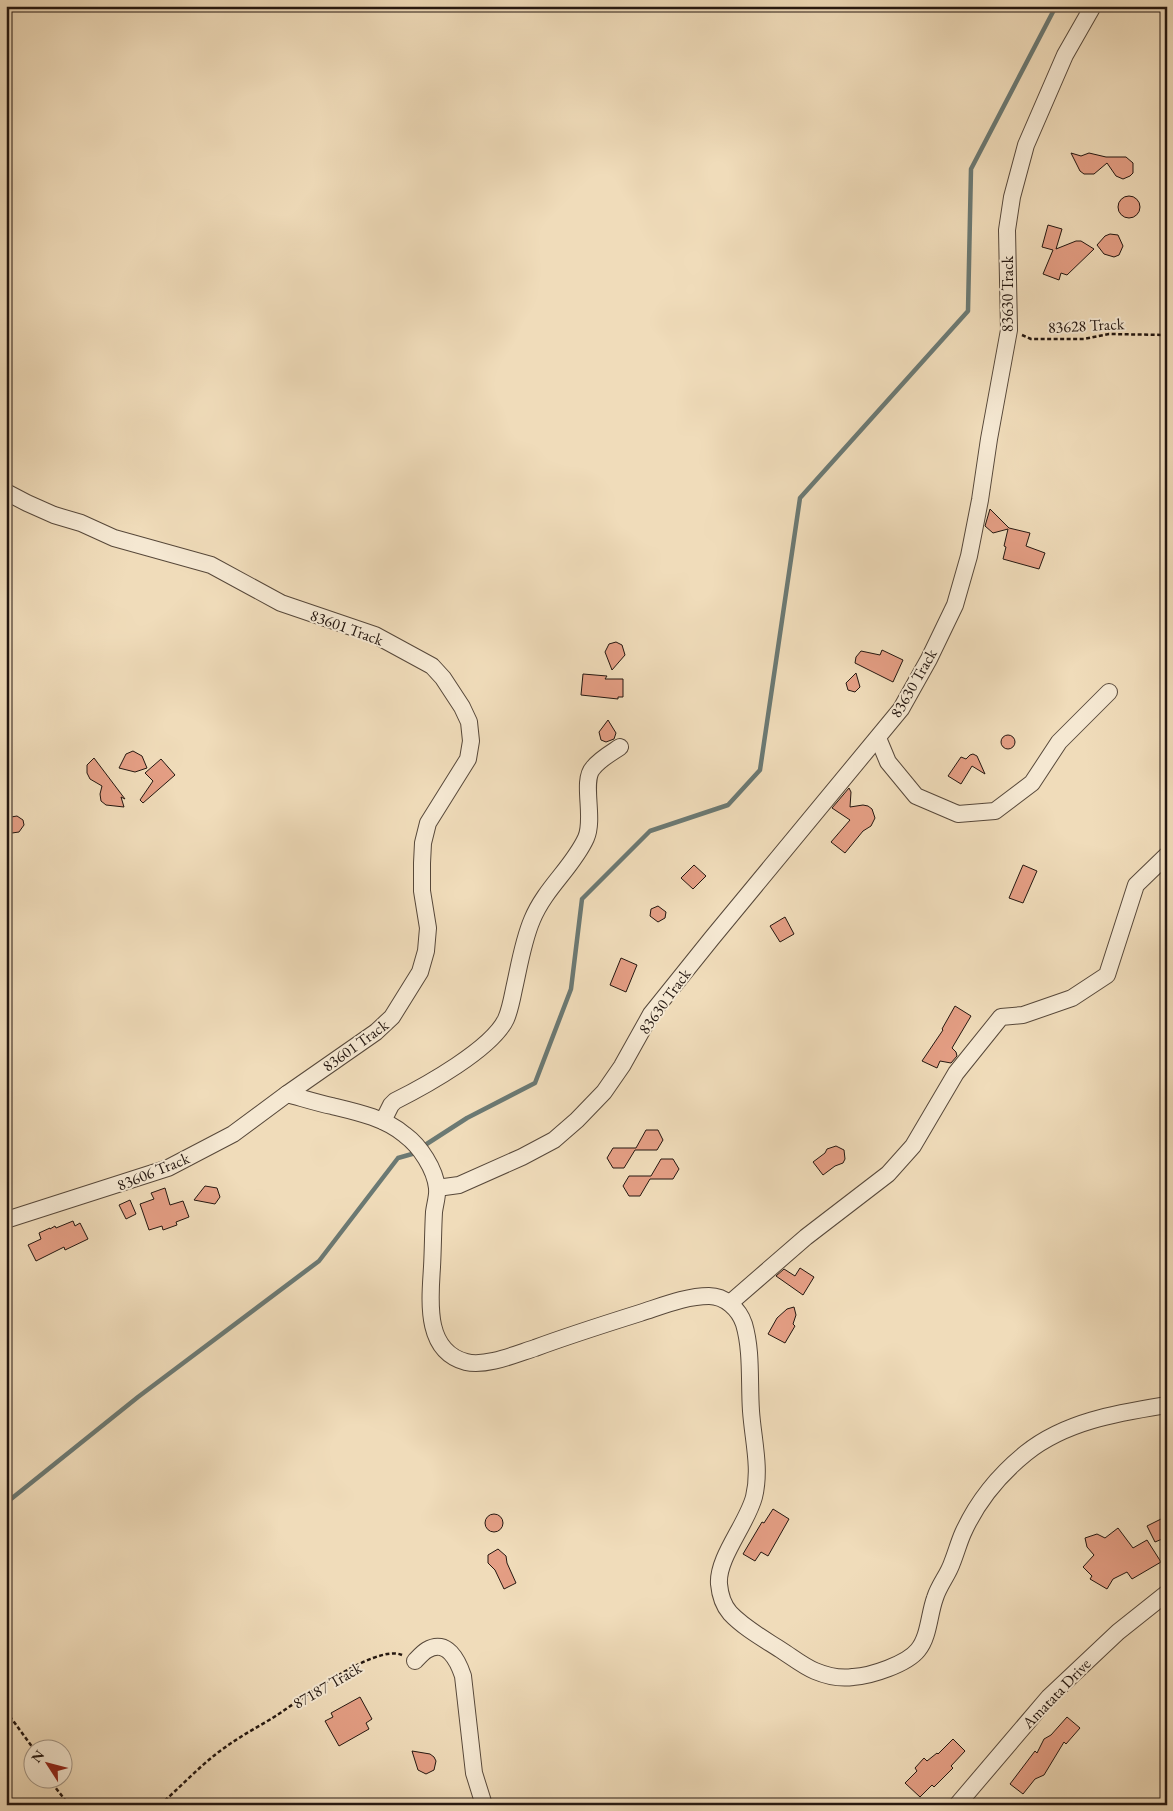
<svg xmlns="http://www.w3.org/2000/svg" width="1173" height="1811" font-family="'EB Garamond',serif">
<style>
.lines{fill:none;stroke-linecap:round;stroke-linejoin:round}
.stream{stroke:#6b7973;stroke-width:4.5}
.building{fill:#e49e84;stroke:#241710}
.minor-casing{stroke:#57483a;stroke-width:18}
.path{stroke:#241710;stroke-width:2.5;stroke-dasharray:4 2.5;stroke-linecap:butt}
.minor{stroke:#f5e8d2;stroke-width:16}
.labels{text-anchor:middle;stroke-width:4;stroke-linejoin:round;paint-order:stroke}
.street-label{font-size:16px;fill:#241710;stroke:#f5e8d2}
</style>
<rect width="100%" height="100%" fill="#f0dcba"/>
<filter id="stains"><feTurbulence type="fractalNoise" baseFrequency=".004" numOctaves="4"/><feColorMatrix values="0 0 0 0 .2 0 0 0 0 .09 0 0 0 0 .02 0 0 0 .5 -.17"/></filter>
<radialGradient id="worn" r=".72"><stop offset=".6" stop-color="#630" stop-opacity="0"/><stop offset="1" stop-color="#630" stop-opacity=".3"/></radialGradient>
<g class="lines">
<g class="stream">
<path d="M422 1147 467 1118 535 1083 571 989 582 899 650 831 728 805 760 770 800 498 968 311 971 169 1056 6"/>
<path d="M6 1503 138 1397 319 1261 398 1158 412 1154"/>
</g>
</g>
<g class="building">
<path d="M1071 153 1081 156 1089 153 1106 157H1126L1133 163V173L1130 176 1123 179 1116 176 1107 163 1094 174H1084L1080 171Z"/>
<circle cx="1129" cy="207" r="11"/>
<path d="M1048 225 1062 229 1056 249 1076 241H1081L1094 249 1067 275 1061 273 1059 280 1043 274 1053 250 1042 247Z"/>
<path d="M1110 234 1118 235 1123 246 1119 255 1114 257 1104 254 1097 245 1105 236Z"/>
<path d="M990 509 1009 528 1030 533 1026 546 1045 553 1039 569 1003 559 1006 547 1004 546 1008 529 993 533 985 526Z"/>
<path d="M616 642 622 645 625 655 612 670 605 652 609 644Z"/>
<path d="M882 650 903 660 893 682 855 663 856 657 861 651 880 655Z"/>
<path d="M856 673 860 687 855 692 848 690 846 683Z"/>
<path d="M583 674 607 676 605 679H623V697H618V699L581 695Z"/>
<path d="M608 720 616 733 614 739 606 742 601 740 599 732Z"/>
<circle cx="1008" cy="742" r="7"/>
<path d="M133 751 142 756 147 768 135 772 119 768 126 754Z"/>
<path d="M973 754 977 756 985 774 972 766 961 784 948 776 961 757 966 759 970 755Z"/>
<path d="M94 758 125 799 121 797 124 807 106 805 101 801 100 794 102 786 90 779 87 773V765Z"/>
<path d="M161 759 175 775 143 803 140 800 153 781 145 773Z"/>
<path d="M849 788 851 792 850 807 863 805 868 806 872 809 875 818 871 826 863 831 845 853 831 842 850 820 832 808Z"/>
<path d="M17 816 23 820 24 825 19 832 12 833 8 826V821L11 817Z"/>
<path d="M694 865 706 876 693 889 681 878Z"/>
<path d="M1023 865 1037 871 1023 903 1009 898Z"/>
<path d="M658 906 666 912 665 918 658 922 650 916 651 909Z"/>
<path d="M785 917 794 934 780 942 770 926Z"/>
<path d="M621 958 637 965 626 992 610 985Z"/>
<path d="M955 1006 971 1016 952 1048 956 1052 957 1056 951 1063 940 1061 937 1068 922 1061 943 1030 942 1029Z"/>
<path d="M646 1130H658L663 1140 657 1150H635L624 1168H613L607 1158 613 1148H636Z"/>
<path d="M836 1146 844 1150 845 1159 843 1163 835 1166 823 1175 813 1162 825 1153 827 1149Z"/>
<path d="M661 1159H673L679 1169 673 1179H650L640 1196H629L623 1186 629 1176H651Z"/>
<path d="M205 1186 217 1188 220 1197 215 1204 194 1200Z"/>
<path d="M165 1188 170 1205 183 1201 189 1217 176 1222 177 1225 163 1230 162 1226 149 1230 140 1204 154 1199 151 1193Z"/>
<path d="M130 1200 136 1214 126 1219 119 1205Z"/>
<path d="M73 1221 75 1226 80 1223 88 1239 65 1250 64 1247 36 1261 28 1245 41 1239 39 1233 50 1228V1229L55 1226 56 1228Z"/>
<path d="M800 1268 814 1277 803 1295 776 1276 784 1269 795 1276Z"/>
<path d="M794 1307 796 1315 793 1324 795 1326 785 1343 768 1334 777 1318 787 1309Z"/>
<path d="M773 1509 789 1519 768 1556 761 1552 755 1561 743 1554 762 1522 764 1523Z"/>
<circle cx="494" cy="1523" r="9"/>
<path d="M1167 1516V1537L1155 1542 1147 1526Z"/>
<path d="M1118 1528 1133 1548 1147 1540 1161 1562 1132 1579 1127 1572 1113 1579 1107 1589 1090 1579 1092 1576 1083 1567 1094 1555 1087 1547 1085 1538 1097 1534 1105 1538Z"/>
<path d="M498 1549 506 1556 507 1563 516 1583 504 1589 495 1570 488 1563V1555Z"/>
<path d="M360 1697 372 1719 366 1723 369 1729 339 1746 325 1721 333 1717 331 1713Z"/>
<path d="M1067 1717 1080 1728 1066 1744 1064 1742 1044 1775 1035 1779 1023 1794 1010 1784 1035 1751 1037 1753 1044 1739 1051 1735Z"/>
<path d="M953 1739 965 1751 951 1766 953 1768 934 1787 932 1785 920 1797 905 1783 917 1771 915 1768 924 1758 927 1761 937 1753 938 1754Z"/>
<path d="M412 1751 430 1754 434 1757 436 1761 434 1770 426 1774 418 1770Z"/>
</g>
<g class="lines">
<g class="minor-casing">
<g id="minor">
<path d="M6 492 27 503 54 515 81 523 114 538 211 565 281 603 375 635 432 666 443 678 462 707 469 722 471 741 468 759 428 823 423 843 422 863V891L428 928 426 951 420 972 392 1017 376 1032 287 1094 233 1134 168 1168 6 1220"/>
<path d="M878 738 888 762 916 796 958 814 995 811 1032 783 1059 742 1109 692"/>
<path d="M287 1094C302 1098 317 1103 332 1106 357 1112 385 1118 405 1135 420 1146 435 1169 437 1188 438 1195 435 1204 434 1212 433 1230 433 1249 432 1267 430 1300 424 1351 466 1362 486 1367 516 1354 535 1348 570 1335 605 1324 640 1313 662 1306 686 1296 709 1296 725 1296 739 1309 744 1324 752 1351 749 1382 751 1411 753 1440 761 1468 754 1497 747 1524 717 1558 719 1584 720 1595 723 1605 730 1613 744 1628 764 1639 781 1650 792 1657 803 1666 815 1671 827 1676 840 1679 853 1677 871 1676 907 1664 918 1650 929 1637 929 1614 935 1598 939 1585 948 1575 952 1563 956 1553 959 1542 963 1533 977 1502 1000 1474 1026 1453 1066 1421 1118 1413 1167 1405"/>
<path d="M383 1121 391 1105 395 1101C425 1086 492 1049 506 1019 510 1010 512 999 514 989 519 967 523 941 532 920 545 888 573 867 586 838 595 818 581 781 593 768 600 759 611 753 620 747"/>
<path d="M437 1188 459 1185 522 1157 554 1140 577 1120 604 1092 622 1066 651 1014 712 938 901 709 929 659 955 605 969 556 980 500 989 439 1009 330 1007 230 1012 197 1026 145 1065 55 1093 6"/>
<path d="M730 1303 806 1237 888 1174 913 1146 956 1073 1001 1017 1023 1015 1072 998 1107 975 1136 885 1167 855"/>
<path d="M415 1661C418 1658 422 1653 427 1650 447 1638 458 1661 463 1676L474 1773 484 1805"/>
<path d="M957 1805 1049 1697 1118 1632 1167 1593"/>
</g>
</g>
<g class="path">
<path d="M1022 335 1031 339H1084L1109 334 1167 335"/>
<path d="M6 1711 33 1748"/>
<path d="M48 1778 69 1805"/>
<path d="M160 1805C178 1789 197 1769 216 1754 234 1740 252 1730 271 1719 295 1704 375 1643 402 1655"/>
</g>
<use href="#minor" class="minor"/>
</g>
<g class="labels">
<g class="street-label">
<text transform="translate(1007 294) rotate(-90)" y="6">83630 Track</text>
<text transform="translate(1086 325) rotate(-3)" y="6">83628 Track</text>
<text transform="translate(347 627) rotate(20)" y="6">83601 Track</text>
<text transform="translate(913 683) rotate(-60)" y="6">83630 Track</text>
<text transform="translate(664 1001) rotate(-54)" y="6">83630 Track</text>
<text transform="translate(355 1045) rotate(-36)" y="6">83601 Track</text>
<text transform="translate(153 1171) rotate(-22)" y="6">83606 Track</text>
<text transform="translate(327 1685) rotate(-30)" y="6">87187 Track</text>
<text transform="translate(1056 1693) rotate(-46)" y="6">Amatata Drive</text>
</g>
</g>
<rect width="1173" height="1811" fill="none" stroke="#f0dcba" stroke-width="25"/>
<rect x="8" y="8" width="1158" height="1796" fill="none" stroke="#241710" stroke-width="2.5"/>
<rect x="12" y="12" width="1148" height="1786" fill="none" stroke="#241710"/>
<g transform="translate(48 1764) rotate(306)"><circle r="24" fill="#f5e8d2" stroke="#a19484"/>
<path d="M0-4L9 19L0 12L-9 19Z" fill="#8f2418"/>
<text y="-8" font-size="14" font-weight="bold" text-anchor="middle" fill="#241710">N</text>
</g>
<rect width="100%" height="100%" filter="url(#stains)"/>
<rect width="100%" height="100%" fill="url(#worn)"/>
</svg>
